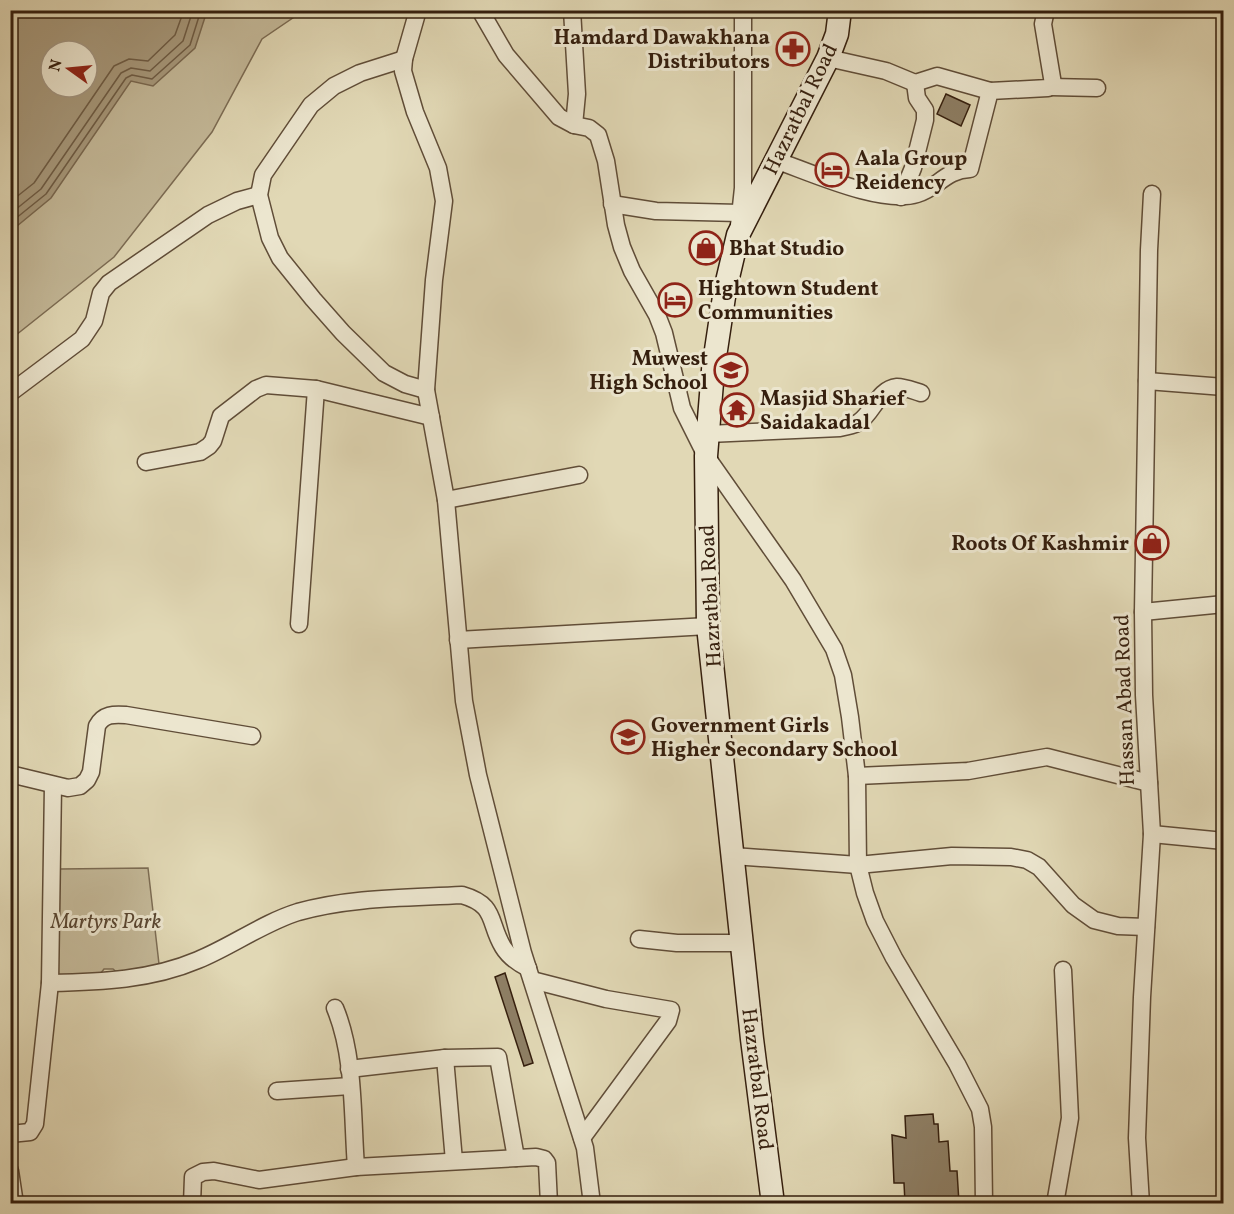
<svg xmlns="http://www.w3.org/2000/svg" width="1234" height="1214" font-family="Vollkorn,serif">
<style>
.green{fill:#c4b999;stroke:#7c6c54;stroke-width:1.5;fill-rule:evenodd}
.water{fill:#a7997c;stroke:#796850;stroke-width:1.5;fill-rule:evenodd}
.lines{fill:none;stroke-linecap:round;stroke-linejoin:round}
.shore{stroke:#6e5c45;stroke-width:1.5}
.building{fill:#8e7f65;stroke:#351f0e;stroke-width:1.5}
.street-casing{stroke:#604d38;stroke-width:19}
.secondary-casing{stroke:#351f0e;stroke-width:25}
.street{stroke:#ece6cf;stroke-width:16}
.secondary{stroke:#ece6cf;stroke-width:22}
.labels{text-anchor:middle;stroke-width:6;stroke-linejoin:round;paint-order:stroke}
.poi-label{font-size:21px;font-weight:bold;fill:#351f0e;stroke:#ece6cf;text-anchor:start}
.street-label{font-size:21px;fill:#351f0e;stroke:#ece6cf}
.park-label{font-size:21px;font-style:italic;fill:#594631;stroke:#ece6cf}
</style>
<rect width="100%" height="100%" fill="#e1d8b5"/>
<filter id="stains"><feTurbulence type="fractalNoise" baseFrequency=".00333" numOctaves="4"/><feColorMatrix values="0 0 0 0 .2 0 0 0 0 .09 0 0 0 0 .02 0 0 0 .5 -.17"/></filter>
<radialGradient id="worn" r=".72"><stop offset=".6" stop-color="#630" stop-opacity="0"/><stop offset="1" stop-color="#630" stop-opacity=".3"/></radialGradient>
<g class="green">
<path d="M11 11H303L262 39 212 132 114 257 11 339ZM51 51H87V87H51Z"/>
<path d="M148 868 159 964 150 969 121 976 113 969H104L97 978 56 976 60 869Z"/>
</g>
<path class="water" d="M11 10 207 11 195 48 153 86 131 81 51 198 11 231ZM51 51H87V87H51Z"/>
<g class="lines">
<g class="shore">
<path d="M10 202 34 183 114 66 129 59 148 61 175 35 184 10"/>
<path d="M10 214 41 189 121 73 131 68 150 71 183 41 193 10"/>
<path d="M10 223 46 194 126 78 132 75 152 79 190 45 201 10"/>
</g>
</g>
<g class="building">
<path d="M946 94 970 105 961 126 937 114Z"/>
<path d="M505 973 533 1063 524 1066 495 977Z"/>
<path d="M933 1114 934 1124H938L939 1142 948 1141 950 1171H957L959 1203H905L904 1183H894L892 1135 906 1138 905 1116Z"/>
</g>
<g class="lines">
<g class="street-casing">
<g id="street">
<path d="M418 10 404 59 403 71 415 112 438 168 444 201 434 280 426 390 446 500 464 701 478 775 523 953 585 1148 592 1204"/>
<path d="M480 10 506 55 559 117 574 125 589 128 598 135 606 161 616 225 622 247 632 271 657 315 664 333 682 408 706 456 793 580 834 649 843 675 850 717 857 776 858 865 865 893 875 921 894 958 957 1064 980 1109 983 1127 984 1204"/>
<path d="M572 10 577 94 574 125"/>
<path d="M828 58 886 71 915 83 937 76 990 91"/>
<path d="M404 59 360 73 334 86 311 105 263 175 259 195 270 238 280 258 313 299 343 333 384 373 405 384 426 390"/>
<path d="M1051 87 1097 88"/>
<path d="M775 160C810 172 881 205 917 194 938 188 945 170 970 169L990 91 1048 88 1053 84 1043 24 1046 10"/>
<path d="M901 197 913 168 925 120V110L917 98 915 83"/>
<path d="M612 204 656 211 740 213"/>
<path d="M739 225 743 188V10"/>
<path d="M1147 381 1224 387"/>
<path d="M10 393 82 339 94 321 101 293 109 283 208 215 237 201 259 195"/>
<path d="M708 434 840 428C846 426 854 426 859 422 873 413 878 389 897 387 905 387 914 391 921 393"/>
<path d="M146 462 200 452 209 446 213 441 221 416 256 389 266 385 316 389 431 417"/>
<path d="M446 500 579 475"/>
<path d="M1143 612 1224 604"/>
<path d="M299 624 316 389"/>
<path d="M458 640 708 626"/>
<path d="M10 774 68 788 80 786 87 780 91 772 97 726C103 714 114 714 126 715L252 736"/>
<path d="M857 776 968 771 1047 757 1149 783"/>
<path d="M1152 834 1224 841"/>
<path d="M733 856 858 865 952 856 1011 857 1027 860 1039 867 1073 905 1094 920 1118 926 1146 927"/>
<path d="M639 939 677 943H742"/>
<path d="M532 980 606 999 671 1010 668 1021 582 1138"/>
<path d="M50 983C101 982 151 980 198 960 232 946 263 923 298 912 351 897 408 898 462 895 497 905 488 922 503 947 509 957 518 963 528 968"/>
<path d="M335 1008C355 1056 352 1115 356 1167"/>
<path d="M445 1058 454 1161"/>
<path d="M349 1069 445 1058 498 1057 516 1158"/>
<path d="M277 1091 350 1086"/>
<path d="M10 1134 30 1132 35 1124 50 983 53 785"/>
<path d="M10 1171 15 1204"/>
<path d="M192 1204 193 1177 203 1172 214 1171 259 1180 356 1167 536 1157 544 1159 547 1163 549 1204"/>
<path d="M1055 1204 1070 1118 1063 970"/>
<path d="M1141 1204 1137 1138 1142 997 1152 834 1144 695 1143 612 1149 250 1152 194"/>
</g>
</g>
<g class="secondary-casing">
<path id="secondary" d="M773 1204 752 1039 708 626 706 456 713 370 725 290 738 235 828 58 837 34 840 10"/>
</g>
<use href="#street" class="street"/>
<use href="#secondary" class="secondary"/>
</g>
<defs>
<g id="pharmacy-ring" transform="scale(1.725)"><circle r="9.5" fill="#ece6cf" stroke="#8f2418" stroke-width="1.5"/><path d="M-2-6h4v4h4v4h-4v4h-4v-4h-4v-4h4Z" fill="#8f2418"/></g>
<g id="hotel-ring" transform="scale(1.725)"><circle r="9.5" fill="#ece6cf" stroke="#8f2418" stroke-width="1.5"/><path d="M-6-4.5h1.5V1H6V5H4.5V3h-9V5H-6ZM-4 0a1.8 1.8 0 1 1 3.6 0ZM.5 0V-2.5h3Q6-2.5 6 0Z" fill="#8f2418"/></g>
<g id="shop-ring" transform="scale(1.725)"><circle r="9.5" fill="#ece6cf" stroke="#8f2418" stroke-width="1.5"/><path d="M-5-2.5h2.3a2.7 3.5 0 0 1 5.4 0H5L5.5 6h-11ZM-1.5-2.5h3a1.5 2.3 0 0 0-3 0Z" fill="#8f2418"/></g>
<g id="school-ring" transform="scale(1.725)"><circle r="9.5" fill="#ece6cf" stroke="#8f2418" stroke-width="1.5"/><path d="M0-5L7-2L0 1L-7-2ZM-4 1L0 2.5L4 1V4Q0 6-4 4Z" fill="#8f2418"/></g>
<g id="temple-ring" transform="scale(1.725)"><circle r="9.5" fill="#ece6cf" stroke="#8f2418" stroke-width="1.5"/><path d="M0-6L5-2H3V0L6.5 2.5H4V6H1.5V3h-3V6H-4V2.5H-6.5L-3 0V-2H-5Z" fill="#8f2418"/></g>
</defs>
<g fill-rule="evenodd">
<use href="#pharmacy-ring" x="793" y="49"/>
<use href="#hotel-ring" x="832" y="170"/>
<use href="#shop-ring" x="706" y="248"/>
<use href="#hotel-ring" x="675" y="300"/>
<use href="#school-ring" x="731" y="370"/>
<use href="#temple-ring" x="737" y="410"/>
<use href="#shop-ring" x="1152" y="543"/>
<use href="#school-ring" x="628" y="737"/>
</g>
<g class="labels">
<g class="poi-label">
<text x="770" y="44" text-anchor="end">Hamdard Dawakhana<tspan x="770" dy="24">Distributors</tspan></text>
<text x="855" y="165">Aala Group<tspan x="855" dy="24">Reidency</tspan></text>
<text x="729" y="255">Bhat Studio</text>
<text x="698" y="295">Hightown Student<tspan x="698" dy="24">Communities</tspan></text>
<text x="708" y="365" text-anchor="end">Muwest<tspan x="708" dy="24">High School</tspan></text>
<text x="760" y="405">Masjid Sharief<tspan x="760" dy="24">Saidakadal</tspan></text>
<text x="1129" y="550" text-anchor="end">Roots Of Kashmir</text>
<text x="651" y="732">Government Girls<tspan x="651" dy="24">Higher Secondary School</tspan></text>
</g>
<g class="street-label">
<text transform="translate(800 109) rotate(-64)" y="7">Hazratbal Road</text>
<text transform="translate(710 596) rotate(-93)" y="7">Hazratbal Road</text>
<text transform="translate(1124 700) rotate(-92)" y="7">Hassan Abad Road</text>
<text transform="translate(758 1079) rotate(83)" y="7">Hazratbal Road</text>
</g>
<g class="park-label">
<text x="106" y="928">Martyrs Park</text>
</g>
</g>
<rect width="1234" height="1214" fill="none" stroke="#e1d8b5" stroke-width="36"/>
<rect x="12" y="12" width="1210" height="1190" fill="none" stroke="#351f0e" stroke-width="3"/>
<rect x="18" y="18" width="1198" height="1178" fill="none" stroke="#351f0e" stroke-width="1.5"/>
<g transform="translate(69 69) rotate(285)"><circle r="28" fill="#ece6cf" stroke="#a39682" stroke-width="1.5"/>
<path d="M0-4.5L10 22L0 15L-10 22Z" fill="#8f2418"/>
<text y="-9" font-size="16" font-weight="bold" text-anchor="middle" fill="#351f0e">N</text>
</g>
<rect width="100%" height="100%" filter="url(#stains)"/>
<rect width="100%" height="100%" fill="url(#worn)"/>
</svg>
